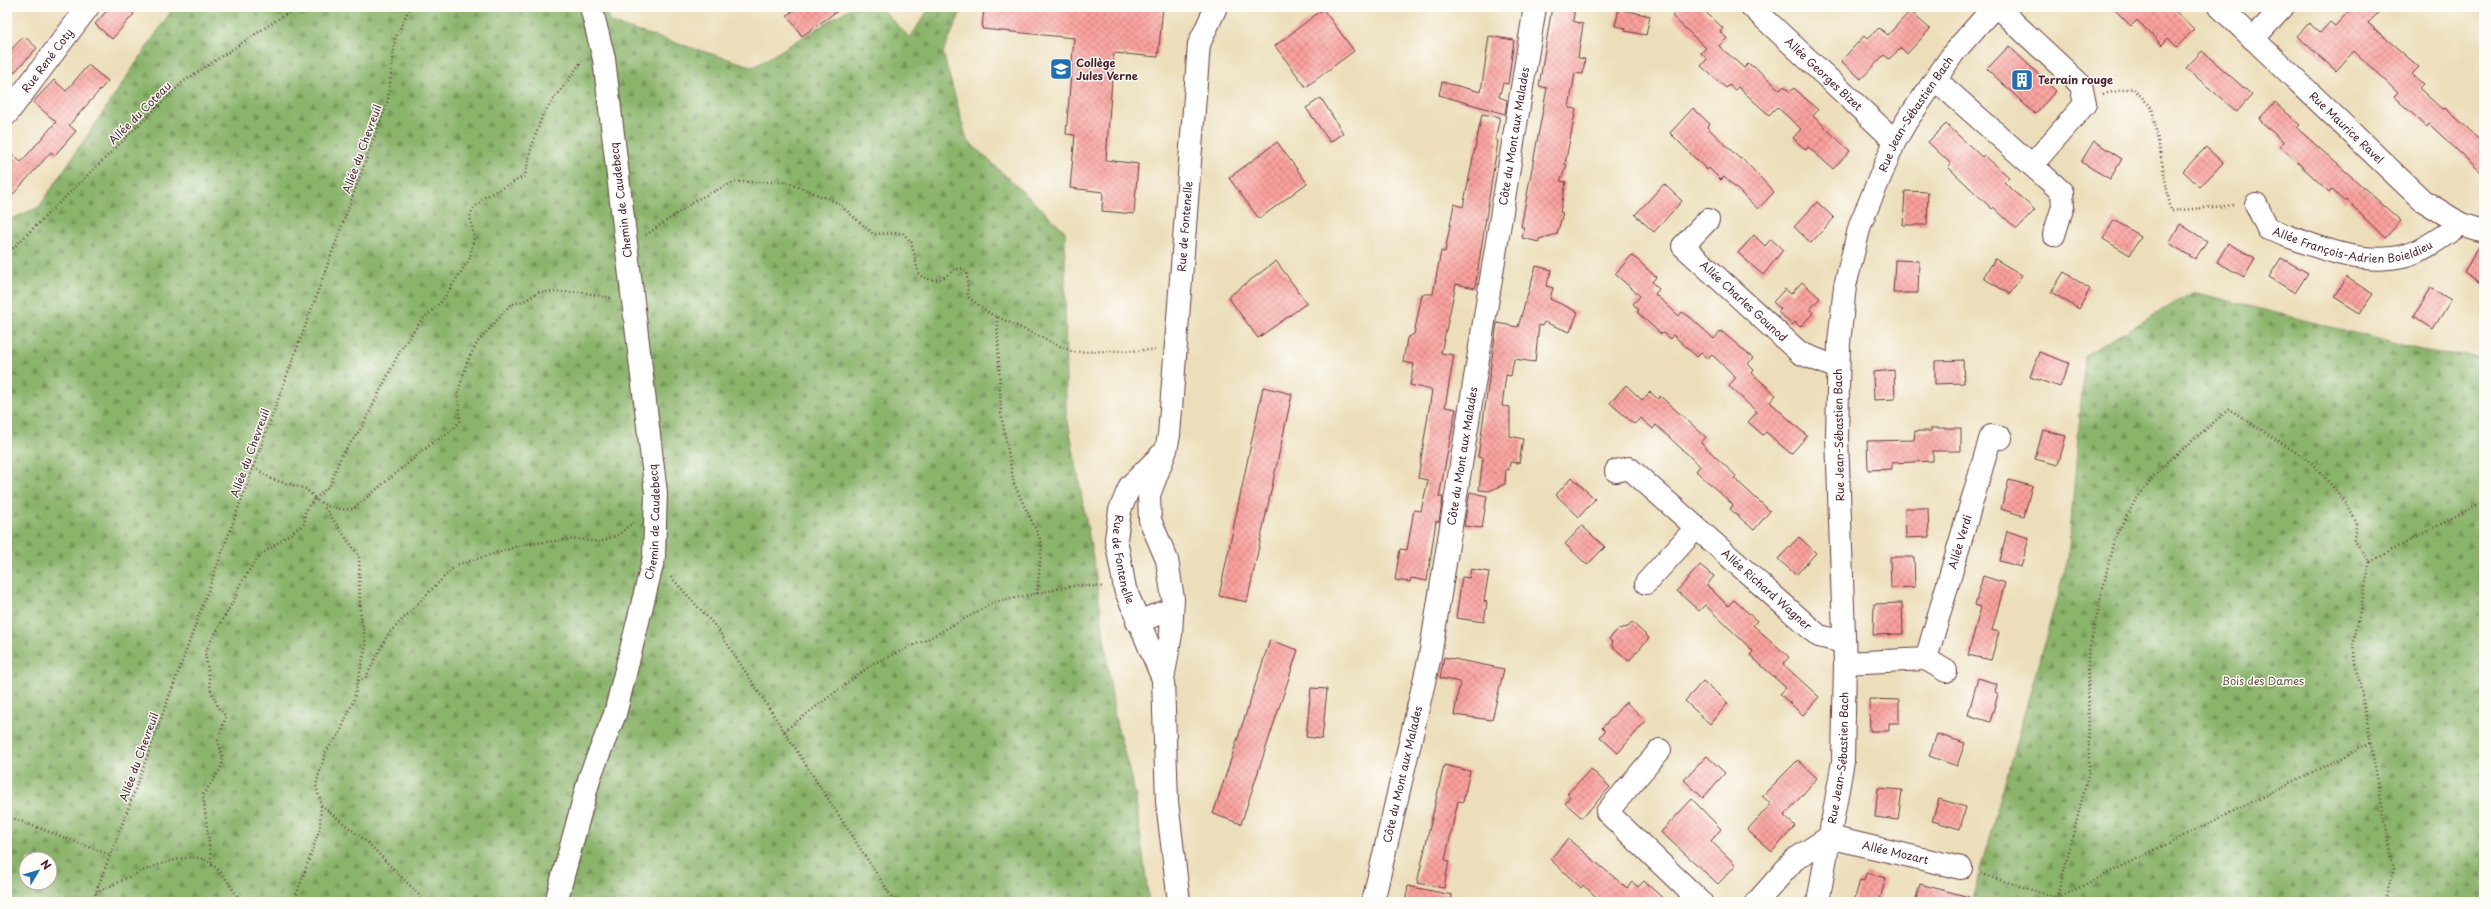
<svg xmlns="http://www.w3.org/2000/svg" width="2491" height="909" font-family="'Playpen Sans',sans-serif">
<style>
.forest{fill:url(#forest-firs);stroke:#6a6a4b;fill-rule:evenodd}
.building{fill:url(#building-cross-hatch)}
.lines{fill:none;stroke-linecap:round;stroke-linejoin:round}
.minor-casing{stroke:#623c40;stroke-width:24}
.path{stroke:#623c40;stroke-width:2.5;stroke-dasharray:1 3;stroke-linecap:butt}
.minor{stroke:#fff;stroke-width:22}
.labels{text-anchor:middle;stroke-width:3;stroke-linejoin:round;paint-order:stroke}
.street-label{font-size:11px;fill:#4a1f2b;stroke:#fdfcf7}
.poi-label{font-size:11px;font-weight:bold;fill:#4a1f2b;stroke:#fdfcf7;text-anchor:start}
.park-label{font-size:11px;fill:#685543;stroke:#fdfcf7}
</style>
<defs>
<pattern id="forest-firs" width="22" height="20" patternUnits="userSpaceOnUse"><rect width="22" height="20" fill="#8ab46b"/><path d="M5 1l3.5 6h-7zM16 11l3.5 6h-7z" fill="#739258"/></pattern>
<pattern id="building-cross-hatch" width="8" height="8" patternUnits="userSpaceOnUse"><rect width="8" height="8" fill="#faa09d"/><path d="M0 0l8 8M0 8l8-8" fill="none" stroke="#cc8280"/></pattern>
</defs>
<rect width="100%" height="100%" fill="#fdfcf7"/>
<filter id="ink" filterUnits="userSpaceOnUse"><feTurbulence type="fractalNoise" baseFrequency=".025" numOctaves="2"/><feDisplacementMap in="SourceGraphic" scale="8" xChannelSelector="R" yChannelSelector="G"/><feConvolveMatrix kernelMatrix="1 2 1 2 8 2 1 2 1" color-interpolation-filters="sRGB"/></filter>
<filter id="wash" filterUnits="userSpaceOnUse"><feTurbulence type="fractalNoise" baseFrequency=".012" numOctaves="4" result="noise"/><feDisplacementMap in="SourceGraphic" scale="16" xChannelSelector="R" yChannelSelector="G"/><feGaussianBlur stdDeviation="0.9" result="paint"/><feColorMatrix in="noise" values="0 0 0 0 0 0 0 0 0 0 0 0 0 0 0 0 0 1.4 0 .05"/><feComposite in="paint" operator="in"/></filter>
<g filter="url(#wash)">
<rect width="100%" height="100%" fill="#ecdeba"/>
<g class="forest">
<path d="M174 7H606L611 23 754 67 852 7H880L910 38 930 7H963L943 53 967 140 1065 231 1066 410 1095 569 1115 718 1135 793 1149 902H7V221L39 207ZM26 859H50V883H26Z"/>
<path d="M2194 292 2425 351 2484 358V902H1971L2068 558 2085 355Z"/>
</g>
<g id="blocks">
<g class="building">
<path d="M110 7H126L134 14 112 39 95 24Z"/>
<path d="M799 7H843L802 36 787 15Z"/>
<path d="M984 7H1163L1158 57 1114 53 1106 160 1138 164 1134 214 1102 211 1103 192 1070 188 1075 135 1066 134 1074 38 982 29Z"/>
<path d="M1552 7H1575L1573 21 1583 24 1578 58 1585 59 1583 74 1575 73 1569 108 1576 109 1565 164 1567 165 1560 181 1566 182 1560 212 1563 213 1557 234 1539 239V242L1522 238 1524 227H1521L1547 88 1539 86Z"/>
<path d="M1681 7H1700L1723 28 1720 32 1727 38 1719 46 1744 68 1748 64 1756 68 1780 90 1784 86 1790 92 1794 88 1818 110 1813 116 1850 151 1833 169 1808 147 1806 150 1793 138 1801 129 1777 107 1769 115 1738 87 1735 90 1729 85 1726 88 1701 66 1707 59 1701 53 1706 48 1672 16Z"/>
<path d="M2112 7H2171L2194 29 2177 47 2168 38 2162 45 2137 20 2131 26Z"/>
<path d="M2353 7H2384L2368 23 2419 67 2412 74 2423 84 2419 88 2443 110 2445 108 2484 143V175L2429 124 2427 127 2394 97 2398 93 2354 51 2336 71 2297 36 2309 23 2320 33 2330 22 2335 26Z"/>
<path d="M1323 9 1354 51 1306 87 1275 46Z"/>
<path d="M1619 9 1650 16 1646 35 1625 31 1626 28 1615 26Z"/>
<path d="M1910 11 1930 29 1907 54 1901 48 1889 59 1884 55 1861 79 1841 61 1864 36 1867 39 1879 28 1888 35Z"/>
<path d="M24 36 37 48 7 80V54Z"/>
<path d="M1489 36 1514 40 1508 84 1503 83 1499 97 1507 100 1505 114 1439 95 1442 82 1481 92Z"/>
<path d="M2009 46 2056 91 2035 114 1987 69Z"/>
<path d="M2202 51 2252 95 2237 112 2186 68Z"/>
<path d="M88 65 108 81 69 125 76 131 55 155 51 152 7 201V150L21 162 56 122 33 102 54 80 66 91Z"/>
<path d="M1321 98 1343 133 1330 142 1306 108Z"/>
<path d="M2275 102 2300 125 2297 128 2401 221 2385 238 2346 200 2345 202 2331 189 2329 192 2280 146 2283 142 2259 119Z"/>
<path d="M1693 108 1710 124 1707 127 1740 159 1742 158 1774 192 1758 209 1724 177 1721 180 1709 168 1707 170 1670 133Z"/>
<path d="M1482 114 1500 117 1495 140 1498 141 1475 288 1456 284 1441 353 1454 355 1445 407 1456 409 1439 497H1443L1439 522 1436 521 1427 581 1411 578 1410 582 1395 580 1400 549 1407 550 1414 510 1421 511 1428 480 1418 478 1432 390 1410 385 1414 364 1403 362 1407 338 1414 334 1422 294H1433L1441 251 1445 252 1454 204 1463 207Z"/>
<path d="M1946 124 1982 157 1984 155 2009 177 2004 182 2035 210 2017 229 1993 207 1992 209 1948 167 1951 164 1928 142Z"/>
<path d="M2094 141 2122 159 2110 179 2081 162Z"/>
<path d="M1277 142 1307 183 1259 219 1229 178Z"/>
<path d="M2206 147 2223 163 2200 187 2183 171Z"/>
<path d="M1664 184 1682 201 1654 232 1635 215Z"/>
<path d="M1905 191 1928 192 1927 225H1903Z"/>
<path d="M1817 202 1834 218 1811 243 1794 227Z"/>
<path d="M2114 220 2141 236 2130 255 2103 239Z"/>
<path d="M2180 224 2207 241 2195 259 2169 243Z"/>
<path d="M1754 235 1765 246 1771 239 1783 250 1763 275 1738 253Z"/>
<path d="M2228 243 2255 258 2244 277 2217 262Z"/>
<path d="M2481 243H2484V285L2464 272Z"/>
<path d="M1632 255 1656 277 1652 282 1659 289 1655 294 1679 316 1682 312 1690 317 1714 339 1721 331 1753 358 1748 364 1754 370 1752 373 1776 395 1770 402 1807 436 1791 454 1766 432 1763 435 1748 422 1757 412 1729 386 1736 377 1712 355 1708 359 1701 353 1697 357 1673 335 1670 339 1663 333 1661 334 1637 312 1639 310 1633 304 1640 296 1615 274Z"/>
<path d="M2281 258 2308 273 2295 293 2269 277Z"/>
<path d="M1995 259 2022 275 2010 294 1983 278Z"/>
<path d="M1895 260 1919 261 1918 293H1893Z"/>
<path d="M1276 261 1307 303 1258 338 1228 297Z"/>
<path d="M1536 266 1552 270 1546 286 1553 288 1550 299 1578 312 1570 332 1544 322 1542 326 1539 325 1535 362 1514 359 1511 376 1506 375 1502 406 1510 407V436L1523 439 1519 463 1510 462 1509 470 1506 469 1505 484 1489 491 1479 490 1483 458 1478 457 1497 323 1518 327Z"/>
<path d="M2064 272 2090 289 2079 309 2051 292Z"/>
<path d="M2346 277 2373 294 2360 313 2334 297Z"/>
<path d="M1802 282 1820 298 1810 309 1813 313 1800 327 1795 322 1792 325 1778 312 1781 309 1773 302 1785 289 1791 294Z"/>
<path d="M2431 288 2451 300 2433 329 2414 316Z"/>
<path d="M2039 352 2069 363 2060 387 2030 377Z"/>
<path d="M1963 360 1964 383 1935 384V361Z"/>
<path d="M1894 370 1895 399 1874 400 1873 372Z"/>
<path d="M1626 385 1642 400 1650 392 1658 399 1660 396 1706 437 1701 443 1736 476 1734 478 1770 511 1754 530 1730 509 1733 505 1696 471 1700 466 1656 425 1653 429 1641 418 1634 424 1610 403Z"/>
<path d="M1263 387 1292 394 1247 602 1219 596Z"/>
<path d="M1931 428H1961V451H1933V461L1892 463V469L1868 470 1867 441 1914 440 1915 431H1931Z"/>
<path d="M2043 430 2066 436 2058 465 2035 459Z"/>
<path d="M1572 477 1595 499 1579 517 1556 495Z"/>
<path d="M2009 480 2032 486 2024 516 2001 509Z"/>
<path d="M1470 492 1487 496 1482 528 1464 526Z"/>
<path d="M1905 508H1928L1929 537 1906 538Z"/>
<path d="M1582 526 1605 547 1587 565 1565 544Z"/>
<path d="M2007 531 2029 538 2021 567 2000 561Z"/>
<path d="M1799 537 1816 553 1796 575 1778 559Z"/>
<path d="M1890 557H1914L1915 587 1891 588Z"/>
<path d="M1700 565 1714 576 1707 585 1728 606 1734 600 1757 621 1753 625 1789 657 1783 664 1819 697 1803 715 1780 694 1786 688 1750 655 1753 651 1705 605 1699 611 1677 591Z"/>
<path d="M1471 569 1489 572 1484 601 1487 602 1484 622 1456 618 1462 577 1469 578Z"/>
<path d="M1983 576 2005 583 1992 630 1999 632 1991 660 1968 655 1981 607 1975 605Z"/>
<path d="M1902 603 1903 634 1873 635 1874 604Z"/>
<path d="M1632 622 1649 638 1629 661 1611 645 1613 643 1609 639 1618 629 1628 627Z"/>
<path d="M1270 640 1298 650 1241 824 1213 814Z"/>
<path d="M1444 657 1504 669 1492 720 1454 715 1460 682 1440 678Z"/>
<path d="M1978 678 1997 684 1995 692 1998 694 1990 722 1968 715Z"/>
<path d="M1703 681 1728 703 1710 724 1685 701Z"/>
<path d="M1311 688 1327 689 1322 739 1306 737Z"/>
<path d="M1869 699 1899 700V723H1889V731H1870Z"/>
<path d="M1626 702 1646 721 1618 753 1600 737 1605 731 1602 728Z"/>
<path d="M1937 734 1965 743 1957 766 1929 756Z"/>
<path d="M1707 756 1725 773 1703 798 1684 780Z"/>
<path d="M1798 760 1817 778 1784 816 1795 826 1772 852 1747 830 1771 804 1762 796Z"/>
<path d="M1444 765 1470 771 1463 802 1458 801 1445 860 1449 861 1444 888 1417 883Z"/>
<path d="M1591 769 1610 787 1582 818 1565 803 1570 796 1567 794Z"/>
<path d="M1878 788 1902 790 1898 820 1875 817Z"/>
<path d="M1692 799 1721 829 1711 841 1736 865 1718 884 1661 832Z"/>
<path d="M1939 799 1966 807 1960 829 1932 821Z"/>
<path d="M1568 839 1627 888 1632 882 1638 887 1644 881 1667 902H1602L1583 885 1581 888 1550 859Z"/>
<path d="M1866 873 1886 878 1879 902H1854L1860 880 1864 881Z"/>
<path d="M1920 884 1969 897 1968 902H1915Z"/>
<path d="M1408 886 1452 895 1451 902H1405Z"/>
</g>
</g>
</g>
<g filter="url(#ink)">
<use href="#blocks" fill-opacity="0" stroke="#623c40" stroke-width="1"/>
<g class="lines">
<g class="minor-casing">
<g id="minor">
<path id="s1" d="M1752 7 1895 141"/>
<path d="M1997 7 2081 85 2085 104 2032 165"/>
<path id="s2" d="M2220 7 2422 200 2461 224 2484 231"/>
<path d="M2253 39 2283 7"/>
<path d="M1936 80 2062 192 2063 206 2054 235"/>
<path id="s3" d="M7 114 88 7"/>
<path id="s4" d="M2256 204 2268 229C2311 244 2360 268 2407 255 2426 250 2445 234 2461 224"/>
<path id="s5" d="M1708 220 1683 246 1800 353 1838 368"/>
<path id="s6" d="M1161 455 1130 486 1120 510 1116 539 1125 589 1163 679"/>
<path id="s7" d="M1616 471 1629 468 1819 636 1843 642"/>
<path d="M1646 583 1696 528"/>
<path d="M1137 622 1172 609"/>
<path d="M1926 659 1946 671"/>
<path id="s8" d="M1845 663 1926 659 1991 436 2001 438"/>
<path d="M1660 750 1607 812 1701 902"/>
<path id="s9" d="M556 902 590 776 615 714 654 557 656 493 604 59 591 7"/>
<path id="s10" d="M1179 902 1167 802 1163 679 1171 634 1173 599 1167 560 1150 520 1149 495 1166 450 1169 435 1199 44 1216 7"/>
<path id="s11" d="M1373 902 1430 656 1535 7"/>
<path id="s12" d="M1757 902 1794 860 1829 837 1961 868"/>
<path id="s13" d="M1818 902 1843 761 1845 663 1837 436 1839 343 1845 286 1860 225 1895 141 1906 122 1955 51 1994 7"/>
</g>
</g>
<g class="path">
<path d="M2103 94 2133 88 2152 108 2171 211 2235 205"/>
<path d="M646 235 698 199 734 182H787L838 203 873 234 903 233 911 242 919 275C947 290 947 265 964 269L967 274 968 297 989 313 1073 352 1155 350"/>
<path d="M7 254 184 81 286 14 303 7"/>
<path d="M997 317 1001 413 1014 484 1042 543 1037 594"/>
<path d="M254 467 271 479 306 489 316 499"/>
<path d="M315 499 330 485 341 456 362 427 401 349 420 322 442 301 470 258 474 236 470 217 473 209 485 197 525 176 532 145 543 114 582 61"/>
<path d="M2370 562 2353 646 2394 870 2384 902"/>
<path d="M671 577 717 628 895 902"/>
<path d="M358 681 366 677 388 634 456 565 526 544 575 539 601 542 619 534 635 521"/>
<path d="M784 731 874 663 928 639 995 602 1078 585 1104 587"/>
<path d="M321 805 368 843 426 902"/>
<path d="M7 816 110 855"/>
<path d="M212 866 203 795 220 770 223 759 218 740 226 716 219 709 211 691 205 652 236 596 239 586 254 563 261 555 305 523C303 511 307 507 315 499 328 508 338 510 353 509L431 444 451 431 460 421 458 392 468 360 477 343 510 305 526 300 539 292H581L612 298"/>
<path d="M1981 874 2058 898 2371 743"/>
<path d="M96 893C122 881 170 854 199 858 216 861 233 888 240 902"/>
<path d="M92 902 125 817 388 100 395 39 410 7"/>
<path d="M294 902 320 828 321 804 316 786 319 774 326 751 339 735 354 699 366 645 360 610 359 556 324 507"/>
<path d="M2056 902 2089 772 2088 655 2114 539 2135 501 2160 469 2229 409 2311 462 2345 501 2356 522 2354 540 2370 562 2484 501"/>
</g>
<use href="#minor" class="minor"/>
</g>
</g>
<defs>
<g id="school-square" transform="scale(1.15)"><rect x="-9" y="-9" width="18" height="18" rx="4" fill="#1f6fb2" stroke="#fdfcf7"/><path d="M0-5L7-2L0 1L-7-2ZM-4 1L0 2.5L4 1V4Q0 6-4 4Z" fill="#fff"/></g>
<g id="building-square" transform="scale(1.15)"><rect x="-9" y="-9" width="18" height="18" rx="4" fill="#1f6fb2" stroke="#fdfcf7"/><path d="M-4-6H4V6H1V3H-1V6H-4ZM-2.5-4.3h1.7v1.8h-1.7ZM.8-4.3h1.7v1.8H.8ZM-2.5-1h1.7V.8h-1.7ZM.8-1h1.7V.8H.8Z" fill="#fff"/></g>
</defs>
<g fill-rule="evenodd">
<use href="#school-square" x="1061" y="69"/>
<use href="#building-square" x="2022" y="80"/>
</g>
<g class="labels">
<g class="street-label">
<text dy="4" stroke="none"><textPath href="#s3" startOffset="67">Rue René Coty</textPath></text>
<text dy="4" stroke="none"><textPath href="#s1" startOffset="98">Allée Georges Bizet</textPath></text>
<text transform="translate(140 113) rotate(-45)" y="4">Allée du Coteau</text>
<text dy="4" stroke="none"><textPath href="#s13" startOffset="806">Rue Jean-Sébastien Bach</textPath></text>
<text dy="4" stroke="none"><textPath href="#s2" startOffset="175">Rue Maurice Ravel</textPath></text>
<text dy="4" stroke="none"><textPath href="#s11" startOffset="779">Côte du Mont aux Malades</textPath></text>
<text transform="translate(362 149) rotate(-70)" y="4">Allée du Chevreuil</text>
<text transform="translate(621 200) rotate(-97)" y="4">Chemin de Caudebecq</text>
<text dy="4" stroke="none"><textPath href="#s10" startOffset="685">Rue de Fontenelle</textPath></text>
<text dy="4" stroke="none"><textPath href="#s4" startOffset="116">Allée François-Adrien Boieldieu</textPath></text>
<text dy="4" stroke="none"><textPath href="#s5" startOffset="118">Allée Charles Gounod</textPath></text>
<text transform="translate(1839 435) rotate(-91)" y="4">Rue Jean-Sébastien Bach</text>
<text transform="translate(250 453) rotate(-70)" y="4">Allée du Chevreuil</text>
<text dy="4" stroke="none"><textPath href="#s11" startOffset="455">Côte du Mont aux Malades</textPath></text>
<text dy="4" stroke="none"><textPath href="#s9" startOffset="394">Chemin de Caudebecq</textPath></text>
<text dy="4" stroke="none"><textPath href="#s8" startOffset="203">Allée Verdi</textPath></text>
<text dy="4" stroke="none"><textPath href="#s6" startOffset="120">Rue de Fontenelle</textPath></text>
<text dy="4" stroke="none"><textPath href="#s7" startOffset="197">Allée Richard Wagner</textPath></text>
<text transform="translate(139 757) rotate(-70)" y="4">Allée du Chevreuil</text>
<text dy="4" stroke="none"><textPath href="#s13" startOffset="146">Rue Jean-Sébastien Bach</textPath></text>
<text dy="4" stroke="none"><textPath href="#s11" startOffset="131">Côte du Mont aux Malades</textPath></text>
<text dy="4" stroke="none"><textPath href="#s12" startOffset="166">Allée Mozart</textPath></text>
</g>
<g class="poi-label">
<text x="1076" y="67">Collège<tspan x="1076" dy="13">Jules Verne</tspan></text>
<text x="2038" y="84">Terrain rouge</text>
</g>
<g class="park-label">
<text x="2263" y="685">Bois des Dames</text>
</g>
</g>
<rect width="2491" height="909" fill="none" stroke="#fdfcf7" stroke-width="24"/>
<g transform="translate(38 871) rotate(52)"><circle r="19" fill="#fdfcf7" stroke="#b5a4a5"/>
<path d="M0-3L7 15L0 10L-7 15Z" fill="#1f6fb2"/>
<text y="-6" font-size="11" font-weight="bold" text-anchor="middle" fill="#4a1f2b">N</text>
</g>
</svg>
